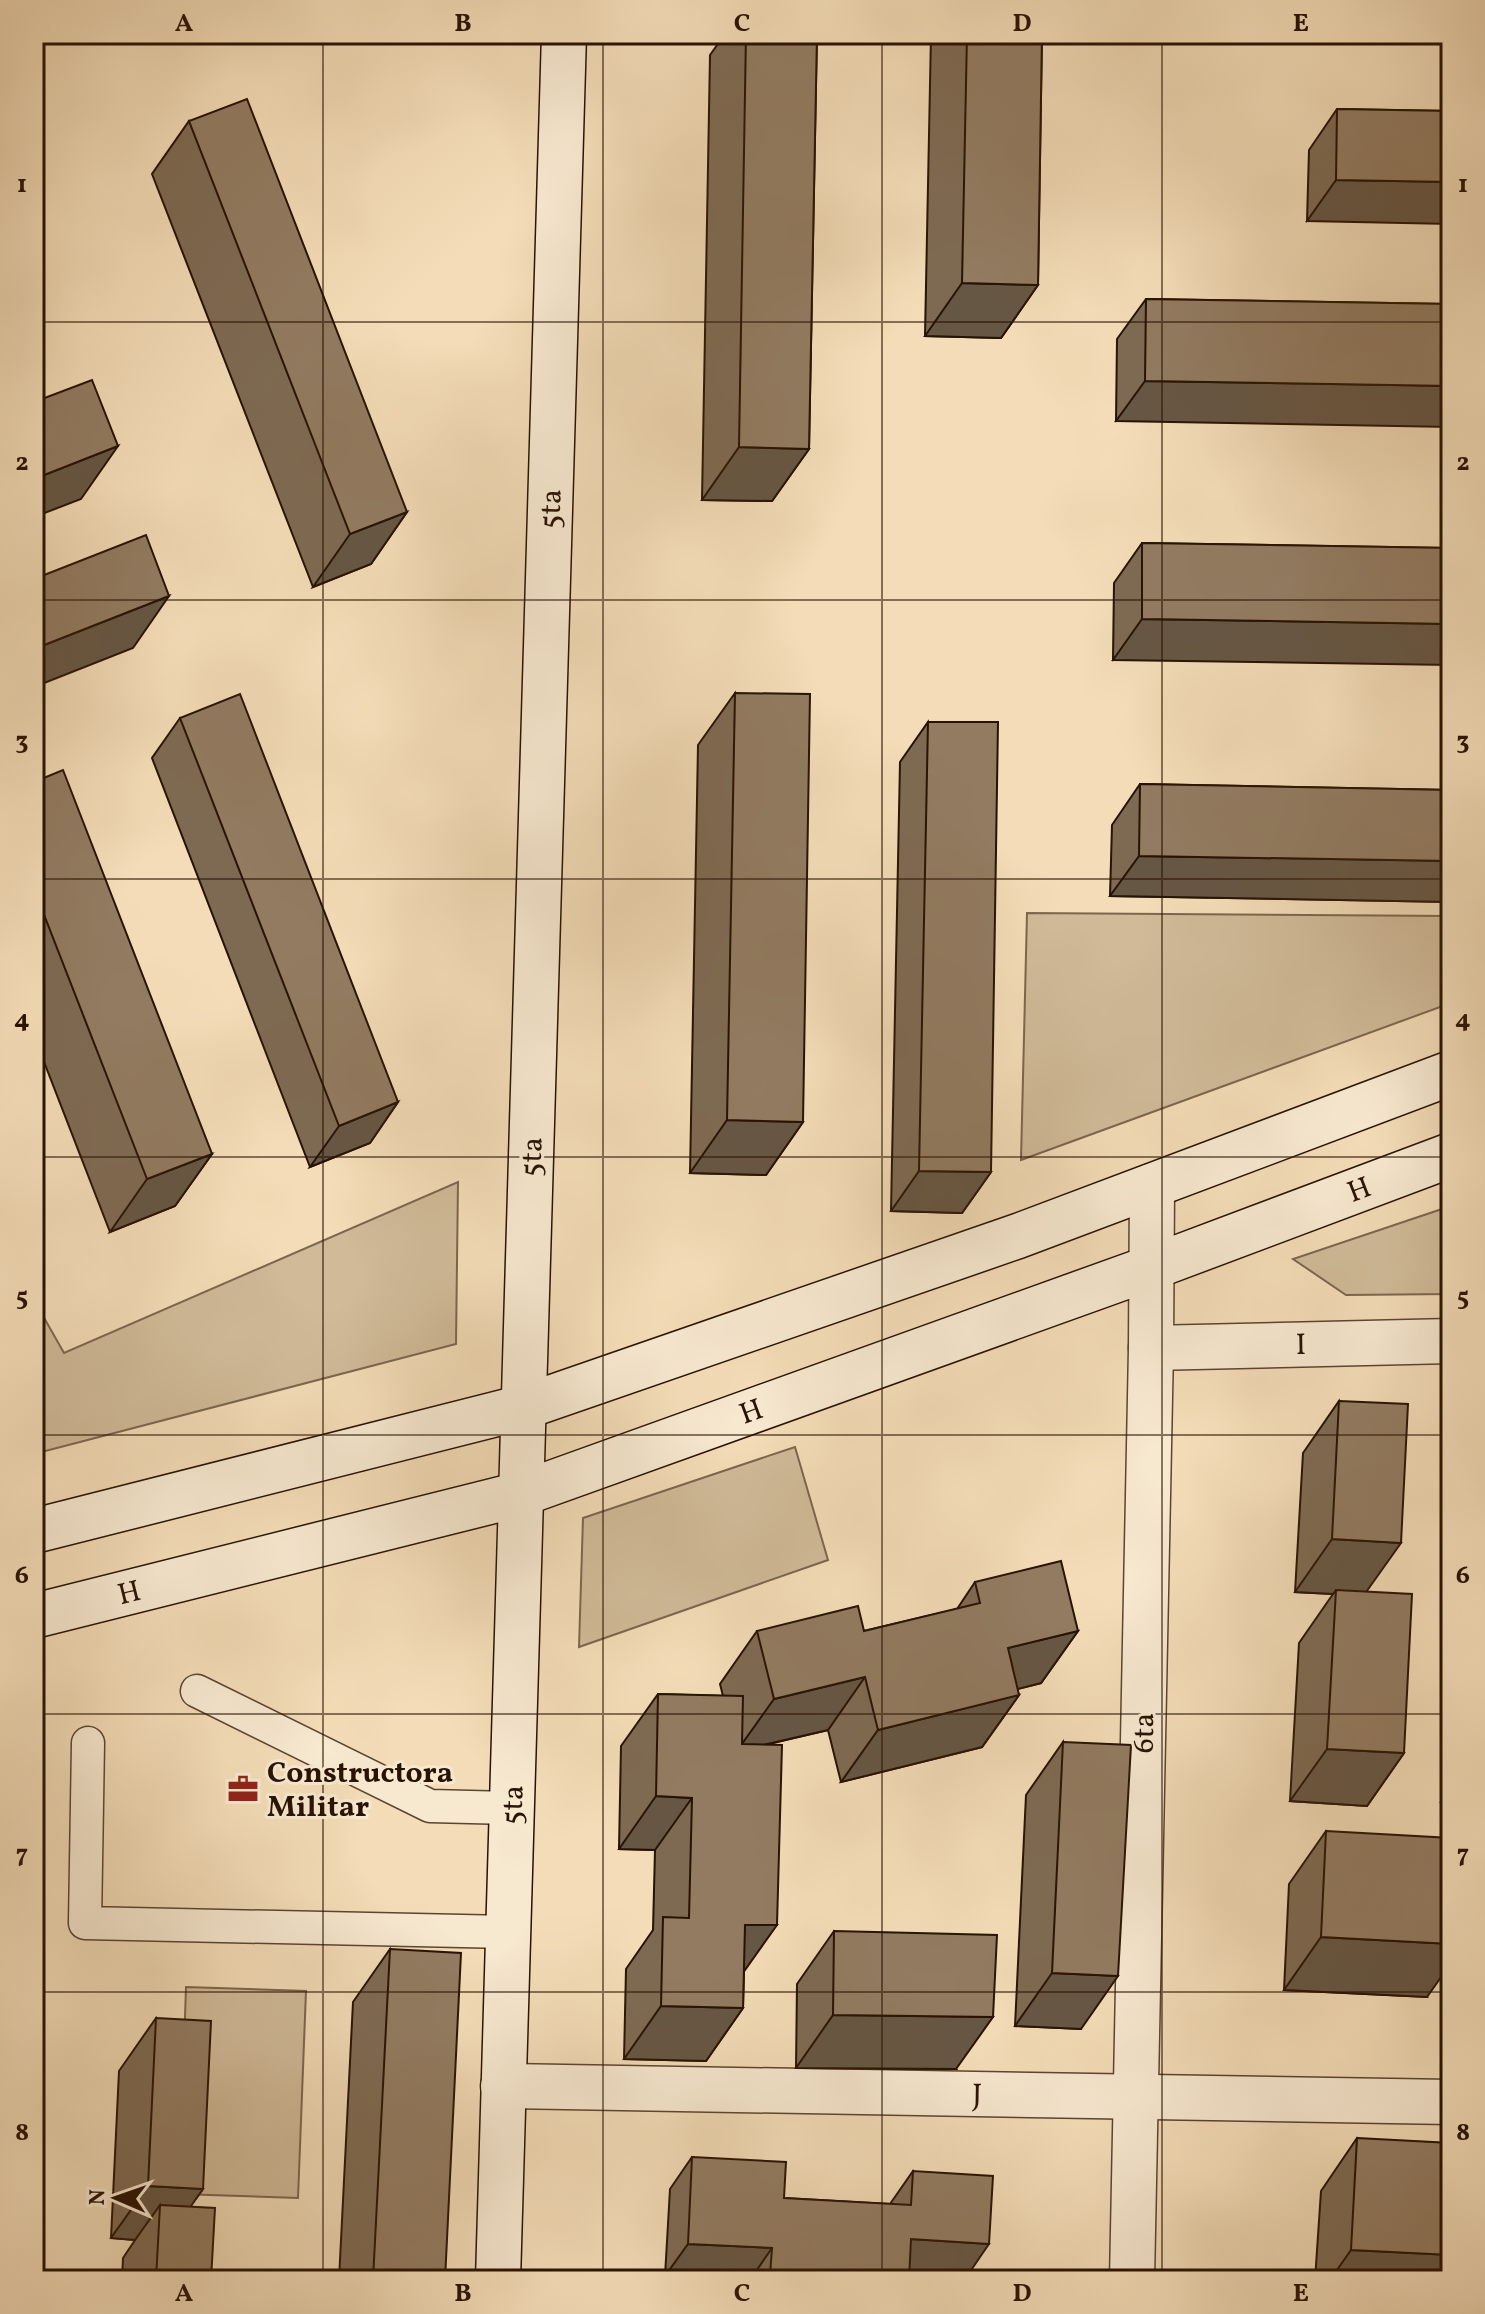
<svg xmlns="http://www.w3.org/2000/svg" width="1485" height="2314" font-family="Vollkorn,serif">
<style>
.green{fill:#d0ba98;stroke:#7c664e;stroke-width:2}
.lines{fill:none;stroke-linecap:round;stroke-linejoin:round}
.lane-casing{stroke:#5b4430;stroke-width:35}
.street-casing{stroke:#5b4430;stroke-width:47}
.secondary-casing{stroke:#281203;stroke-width:47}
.lane{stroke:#f7e8d0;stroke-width:32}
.street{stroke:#f7e8d0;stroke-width:44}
.secondary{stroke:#f7e8d0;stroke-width:44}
.wall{fill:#7e6a53;stroke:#281203;stroke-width:2}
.shaded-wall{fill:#665644;stroke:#281203;stroke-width:2}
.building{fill:#927b61;stroke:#281203;stroke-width:2}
.grid{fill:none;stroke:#281203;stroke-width:2;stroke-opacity:0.55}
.labels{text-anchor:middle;stroke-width:6;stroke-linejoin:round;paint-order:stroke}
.street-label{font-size:30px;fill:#281203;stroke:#f7e8d0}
.poi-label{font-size:30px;font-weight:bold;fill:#281203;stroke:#f7e8d0;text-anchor:start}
.neatline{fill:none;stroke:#281203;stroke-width:3}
.grid-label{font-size:26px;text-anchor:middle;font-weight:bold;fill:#281203}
</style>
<rect width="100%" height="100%" fill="#f3dcb7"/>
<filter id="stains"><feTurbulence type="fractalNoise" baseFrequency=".0025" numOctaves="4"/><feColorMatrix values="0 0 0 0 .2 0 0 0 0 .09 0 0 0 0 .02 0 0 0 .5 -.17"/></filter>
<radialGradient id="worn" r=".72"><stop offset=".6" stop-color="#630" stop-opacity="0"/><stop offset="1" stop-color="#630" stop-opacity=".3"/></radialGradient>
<g class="green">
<path d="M1027 913 1451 916V1003L1021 1160Z"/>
<path d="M458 1182 456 1344 34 1454V1300L64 1353Z"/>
<path d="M1451 1206V1294L1346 1295 1293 1259Z"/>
<path d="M795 1447 828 1560 579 1647 583 1518Z"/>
<path d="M186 1987 306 1991 298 2198 179 2194Z"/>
</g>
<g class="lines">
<g class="lane-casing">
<g id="lane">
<path d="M197 1691 430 1806 512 1808"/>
<path d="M88 1743 85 1923 508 1932"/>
</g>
</g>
<g class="street-casing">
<g id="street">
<path d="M1151 1348 1451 1341"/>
<path d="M503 2086 1451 2102"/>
<path d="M1132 2280 1151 1348 1152 1186"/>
</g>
</g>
<g class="secondary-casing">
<g id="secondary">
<path d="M34 1531 524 1407 1018 1236 1451 1073"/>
<path d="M34 1616 521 1494 1150 1268 1451 1155"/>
<path d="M498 2280 564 34"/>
</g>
</g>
<use href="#lane" class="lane"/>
<use href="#street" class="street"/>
<use href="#secondary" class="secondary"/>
</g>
<g class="wall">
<path d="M725 34H817L809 449 772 501 702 500 710 55Z"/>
<path d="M931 34H1042L1038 285 1001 338 925 336Z"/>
<path d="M1337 109 1451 111 1307 221 1309 150Z"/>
<path d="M189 121 407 512 371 564 313 587 152 174Z"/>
<path d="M1146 299 1451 304 1116 421 1117 339Z"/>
<path d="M1142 543 1451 548 1113 660 1114 583Z"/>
<path d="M735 693 803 1122 766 1175 690 1173 698 745Z"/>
<path d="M180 718 398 1102 370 1143 310 1167 152 758Z"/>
<path d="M928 722 991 1172 962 1213 891 1211 900 762Z"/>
<path d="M34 782 212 1154 175 1206 110 1232 34 1036Z"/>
<path d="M1140 784 1451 790V902L1110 896 1112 825Z"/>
<path d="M1339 1401 1367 1592 1404 1753 1367 1806 1290 1801 1299 1643 1333 1594 1295 1592 1303 1453Z"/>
<path d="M975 1582 1078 1631 1041 1683 1017 1689 1019 1695 982 1747 841 1782 828 1730 765 1745 744 1972 743 2008 706 2061 624 2059 626 1969 653 1930 655 1850 619 1849 621 1746 658 1694 723 1696 720 1684 757 1631H864L957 1609Z"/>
<path d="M1451 1633V1802H1441L1449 1636Z"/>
<path d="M1063 1742 1081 2029 1015 2026 1026 1795Z"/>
<path d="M1326 1831 1427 1997 1284 1990 1289 1884Z"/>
<path d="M834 1931 956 2069 796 2068 797 1984Z"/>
<path d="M390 1949 445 2280H339L353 2002Z"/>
<path d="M156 2018 203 2189 190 2207 211 2280H122L123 2258 135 2240 111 2238 119 2071Z"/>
<path d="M1357 2138 1451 2280H1315L1321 2191Z"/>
<path d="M692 2157 784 2198 890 2204 913 2171 967 2276 909 2273V2280H738L665 2276 670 2189Z"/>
</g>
<g class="shaded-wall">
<path d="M1443 34H1451V37H1441Z"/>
<path d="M1336 180 1451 182V224L1307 221Z"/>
<path d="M962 283 1038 285 1001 338 925 336Z"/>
<path d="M1145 381 1451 386V427L1116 421Z"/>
<path d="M118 446 81 499 34 517V479Z"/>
<path d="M739 447 809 449 772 501 702 500Z"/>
<path d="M407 512 371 564 313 587 350 534Z"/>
<path d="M169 596 133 648 34 687V649Z"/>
<path d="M1142 619 1451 624V665L1113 660Z"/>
<path d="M1139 856 1451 861V902L1110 896Z"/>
<path d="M398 1102 370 1143 310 1167 339 1126Z"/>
<path d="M727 1120 803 1122 766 1175 690 1173Z"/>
<path d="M212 1154 175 1206 110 1232 147 1179Z"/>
<path d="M919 1171 991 1172 962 1213 891 1211Z"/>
<path d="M1332 1539 1401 1543 1364 1595 1336 1590 1333 1594 1295 1592Z"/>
<path d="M1078 1631 1041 1683 971 1701 1008 1648Z"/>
<path d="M865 1677 828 1730 737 1751 774 1699Z"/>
<path d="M1019 1695 982 1747 841 1782 878 1730Z"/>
<path d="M1327 1749 1404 1753 1367 1806 1290 1801Z"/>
<path d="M1451 1787V1802H1441Z"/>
<path d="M656 1796 692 1798 655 1850 619 1849Z"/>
<path d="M745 1925H777L740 1977Z"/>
<path d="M1321 1937 1451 1944V1963L1427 1997 1284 1990Z"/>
<path d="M1052 1973 1118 1976 1081 2029 1015 2026Z"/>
<path d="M661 2006 743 2008 706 2061 624 2059Z"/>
<path d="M833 2015 993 2017 956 2069 796 2068Z"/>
<path d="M148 2186 203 2189 166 2241 160 2205 135 2240 111 2238Z"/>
<path d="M911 2239 989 2244 967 2276 889 2271Z"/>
<path d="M688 2244 772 2248 750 2280 665 2276Z"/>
<path d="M1351 2250 1451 2255V2280H1330Z"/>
<path d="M770 2275 869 2280H767Z"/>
</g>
<g class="building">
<path d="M746 34H817L809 449 739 447Z"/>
<path d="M967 34H1042L1038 285 962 283Z"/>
<path d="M247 99 407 512 350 534 189 121Z"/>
<path d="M1337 109 1451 111V182L1336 180Z"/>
<path d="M1146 299 1451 304V386L1145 381Z"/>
<path d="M92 380 118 446 34 479V402Z"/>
<path d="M146 535 169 596 34 649V579Z"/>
<path d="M1142 543 1451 548V624L1142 619Z"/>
<path d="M735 693 810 694 803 1122 727 1120Z"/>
<path d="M240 694 398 1102 339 1126 180 718Z"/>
<path d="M928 722H998L991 1172 919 1171Z"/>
<path d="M63 770 212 1154 147 1179 34 889V782Z"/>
<path d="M1140 784 1451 790V861L1139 856Z"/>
<path d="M1339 1401 1408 1404 1401 1543 1332 1539Z"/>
<path d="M1061 1561 1078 1631 1008 1648 1019 1695 878 1730 865 1677 774 1699 757 1631 858 1606 864 1631 980 1603 975 1582Z"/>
<path d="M1336 1590 1412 1594 1404 1753 1327 1749Z"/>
<path d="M658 1694 743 1696 742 1744 782 1745 777 1925H745L743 2008 661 2006 663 1917 689 1918 692 1798 656 1796Z"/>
<path d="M1063 1742 1131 1745 1118 1976 1052 1973Z"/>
<path d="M1326 1831 1451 1838V1944L1321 1937Z"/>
<path d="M834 1931 997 1935 993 2017 833 2015Z"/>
<path d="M390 1949 461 1953 445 2280H373Z"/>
<path d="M156 2018 211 2021 203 2189 148 2186Z"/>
<path d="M1357 2138 1451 2143V2255L1351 2250Z"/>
<path d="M692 2157 786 2162 784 2198 911 2205 913 2171 993 2176 989 2244 911 2239 909 2280H869L770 2275 772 2248 688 2244Z"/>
<path d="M160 2205 215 2208 211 2280H156Z"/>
<path d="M1005 2273 1071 2276V2280H1004Z"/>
</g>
<path class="grid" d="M323 34V2280M603 34V2280M882 34V2280M1162 34V2280M34 322H1451M34 600H1451M34 879H1451M34 1157H1451M34 1435H1451M34 1714H1451M34 1992H1451"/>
<defs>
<g id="office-bare" transform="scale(2.4)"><path d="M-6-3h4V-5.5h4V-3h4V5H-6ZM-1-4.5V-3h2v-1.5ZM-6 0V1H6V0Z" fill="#8f2418" stroke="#f7e8d0" stroke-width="2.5" paint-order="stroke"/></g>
</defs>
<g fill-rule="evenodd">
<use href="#office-bare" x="243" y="1789"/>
</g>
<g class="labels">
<g class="street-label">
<text transform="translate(550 509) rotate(-88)" y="10">5ta</text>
<text transform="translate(531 1157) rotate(-88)" y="10">5ta</text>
<text transform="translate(1359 1189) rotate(-21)" y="10">H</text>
<text transform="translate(1301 1344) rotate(-1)" y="10">I</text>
<text transform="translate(751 1411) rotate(-20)" y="10">H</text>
<text transform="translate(129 1592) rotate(-14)" y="10">H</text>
<text transform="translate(1143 1733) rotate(-89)" y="10">6ta</text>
<text transform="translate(512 1805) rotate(-88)" y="10">5ta</text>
<text transform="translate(977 2094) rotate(1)" y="10">J</text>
</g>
<g class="poi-label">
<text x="267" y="1782">Constructora<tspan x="267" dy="34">Militar</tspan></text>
</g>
</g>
<rect width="1485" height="2314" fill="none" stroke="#f3dcb7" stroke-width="88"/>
<g transform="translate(116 2198) rotate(272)" stroke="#f7e8d0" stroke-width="6" paint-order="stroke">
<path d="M0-6L14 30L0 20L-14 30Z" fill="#281203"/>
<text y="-12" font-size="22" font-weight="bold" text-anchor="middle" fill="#281203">N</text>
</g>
<rect x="44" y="44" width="1397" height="2226" class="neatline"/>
<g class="grid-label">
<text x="184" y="31">A</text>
<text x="463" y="31">B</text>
<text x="742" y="31">C</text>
<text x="1022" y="31">D</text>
<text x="1301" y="31">E</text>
<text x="22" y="192">1</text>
<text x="1463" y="192">1</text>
<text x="22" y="470">2</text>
<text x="1463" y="470">2</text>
<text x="22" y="749">3</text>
<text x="1463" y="749">3</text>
<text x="22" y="1027">4</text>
<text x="1463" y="1027">4</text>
<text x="22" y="1305">5</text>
<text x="1463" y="1305">5</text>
<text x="22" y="1583">6</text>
<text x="1463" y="1583">6</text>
<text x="22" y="1862">7</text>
<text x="1463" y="1862">7</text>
<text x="22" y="2140">8</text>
<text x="1463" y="2140">8</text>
<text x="184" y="2301">A</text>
<text x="463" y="2301">B</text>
<text x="742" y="2301">C</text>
<text x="1022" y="2301">D</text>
<text x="1301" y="2301">E</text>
</g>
<rect width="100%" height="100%" filter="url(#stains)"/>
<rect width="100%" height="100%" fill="url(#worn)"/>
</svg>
